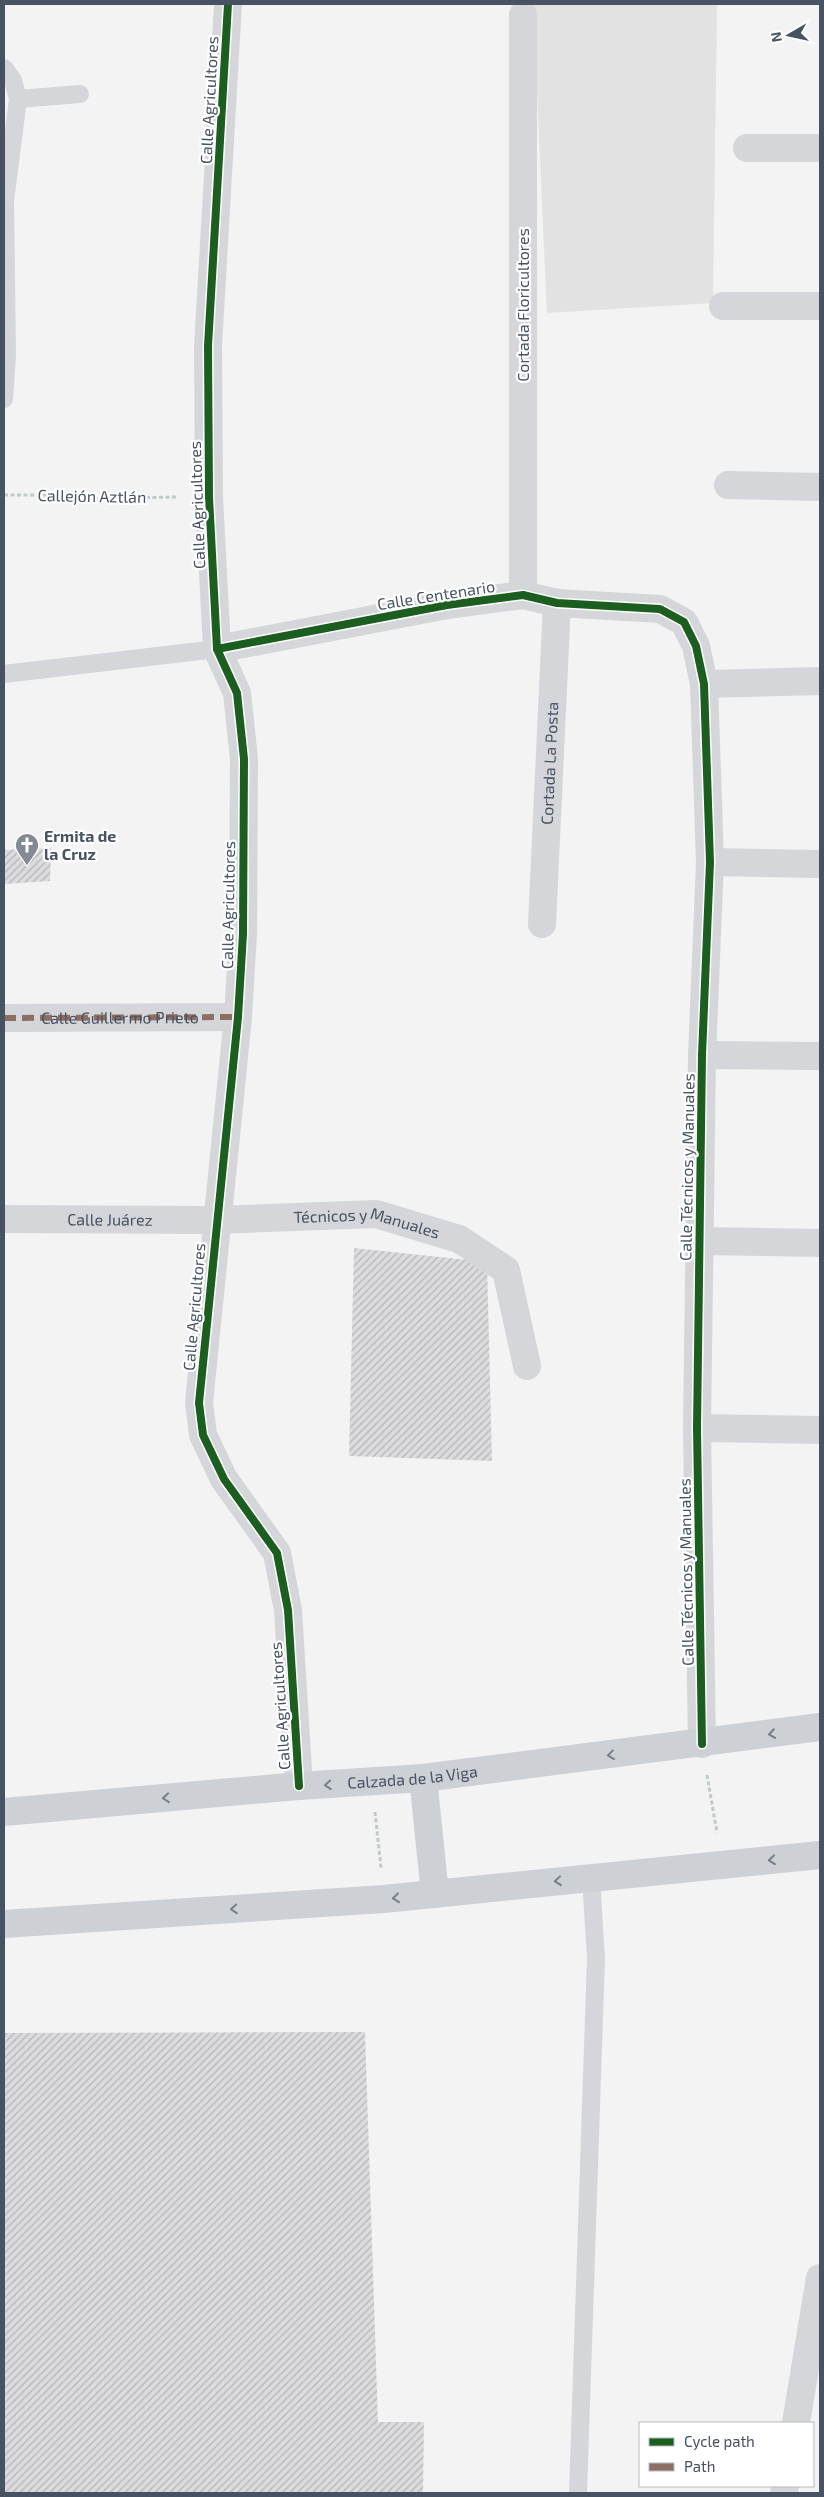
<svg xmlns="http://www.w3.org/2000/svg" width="824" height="2497" font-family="'Exo 2',sans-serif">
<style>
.education{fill:#e2e2e3}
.building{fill:url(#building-hatch)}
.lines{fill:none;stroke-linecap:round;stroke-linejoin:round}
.path{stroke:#becbc8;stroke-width:3;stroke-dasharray:4 2.5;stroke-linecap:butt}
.lane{stroke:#d4d6da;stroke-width:18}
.street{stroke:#d4d6da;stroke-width:28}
.primary{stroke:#cdd0d5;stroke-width:28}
.quiet{stroke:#8d6e63;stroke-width:6;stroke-dasharray:12 6;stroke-linecap:butt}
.cycleway-casing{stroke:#fff;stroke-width:11}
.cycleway{stroke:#1b5e20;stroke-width:8}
.oneway{stroke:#767e8a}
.labels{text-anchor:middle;stroke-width:4.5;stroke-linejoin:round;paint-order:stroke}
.street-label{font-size:16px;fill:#475262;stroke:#fff}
.poi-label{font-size:16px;font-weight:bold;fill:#475262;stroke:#fff;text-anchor:start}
</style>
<defs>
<pattern id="building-hatch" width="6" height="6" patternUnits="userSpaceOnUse" patternTransform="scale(1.25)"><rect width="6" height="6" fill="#dcdcdf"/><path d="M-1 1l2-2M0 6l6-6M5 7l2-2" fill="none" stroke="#b4b5b8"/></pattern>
</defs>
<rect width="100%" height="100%" fill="#f4f3f3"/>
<path class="education" d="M533 4H717L713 303 547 313Z"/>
<g class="building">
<path d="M51 848 50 881 4 884V850Z"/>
<path d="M354 1248 487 1262 492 1461 349 1456Z"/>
<path d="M365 2032 378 2422H424L423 2493H4V2033Z"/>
</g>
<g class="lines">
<g class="path">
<path d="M4 495H65L72 499 177 497"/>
<path d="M707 1775 717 1833"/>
<path d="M375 1812 381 1868"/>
</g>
<g class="lane">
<path d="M4 68 13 80 18 99 5 201 7 355 4 399"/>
<path d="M18 99 80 94"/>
<path d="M4 674 217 649"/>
<path d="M578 2493 596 1958 591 1878"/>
</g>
<g class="street">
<path d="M228 4 208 346 209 497 217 649 237 693 244 759 243 934 238 1017 199 1403 203 1435 224 1479 277 1553 288 1610 299 1786"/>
<path d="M747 148H820"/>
<path d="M723 306H820"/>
<path d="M728 485 820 487"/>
<path d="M523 595V15"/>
<path d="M217 649 447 605 523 595 557 603 660 609 684 622 696 646 704 684 710 862 702 1055 697 1428 702 1744"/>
<path d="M704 684 820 681"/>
<path d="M710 862 820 864"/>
<path id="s1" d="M542 924 557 603"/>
<path id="s2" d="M4 1018 238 1017"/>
<path d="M702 1055 820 1056"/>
<path id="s3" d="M4 1219 216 1220 376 1214 459 1239 506 1270 527 1366"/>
<path d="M700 1241 820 1243"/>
<path d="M697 1428 820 1430"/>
<path d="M796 2423 820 2278"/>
<path d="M784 2493 785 2486"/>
</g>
<g class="primary">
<path d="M423 1778 435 1894"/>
<path id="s4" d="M4 1812 299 1786 423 1778 820 1727"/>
<path d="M4 1924 384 1899 820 1855"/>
</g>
<path class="quiet" d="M4 1018 238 1017"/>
<g class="cycleway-casing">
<g id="cycleway">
<path d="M228 4 208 346 209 497 217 649 237 693 244 759 243 934 238 1017 199 1403 203 1435 224 1479 277 1553 288 1610 299 1786"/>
<path d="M217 649 447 605 523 595 557 603 660 609 684 622 696 646 704 684 710 862 702 1055 697 1428 702 1744"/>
</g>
</g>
<use href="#cycleway" class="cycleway"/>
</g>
<defs><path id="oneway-chevron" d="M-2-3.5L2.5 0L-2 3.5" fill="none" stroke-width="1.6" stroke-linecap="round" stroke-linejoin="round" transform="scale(1.25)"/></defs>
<g class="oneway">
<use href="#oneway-chevron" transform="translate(772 1734) rotate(172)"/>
<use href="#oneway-chevron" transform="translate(611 1755) rotate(173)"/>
<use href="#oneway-chevron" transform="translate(328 1785) rotate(176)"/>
<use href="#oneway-chevron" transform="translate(166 1798) rotate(175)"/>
<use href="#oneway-chevron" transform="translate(772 1860) rotate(174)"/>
<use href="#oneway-chevron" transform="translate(558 1881) rotate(174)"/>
<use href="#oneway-chevron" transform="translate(396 1898) rotate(174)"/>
<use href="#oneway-chevron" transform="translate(234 1909) rotate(176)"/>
</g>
<defs>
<g id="church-pin" transform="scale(1.25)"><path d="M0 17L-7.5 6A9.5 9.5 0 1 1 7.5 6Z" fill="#848a95" stroke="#fff"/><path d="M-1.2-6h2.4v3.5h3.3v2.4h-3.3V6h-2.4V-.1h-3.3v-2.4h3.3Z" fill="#fff"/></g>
</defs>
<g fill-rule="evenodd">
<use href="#church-pin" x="27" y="845"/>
</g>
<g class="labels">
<g class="street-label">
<text transform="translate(209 100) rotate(-87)" y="6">Calle Agricultores</text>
<text transform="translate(523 305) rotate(-90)" y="6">Cortada Floricultores</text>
<text transform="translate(92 496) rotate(1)" y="6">Callejón Aztlán</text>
<text transform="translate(197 505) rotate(-92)" y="6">Calle Agricultores</text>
<text transform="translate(436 595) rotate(-9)" y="6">Calle Centenario</text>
<text dy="6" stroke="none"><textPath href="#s1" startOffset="161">Cortada La Posta</textPath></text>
<text transform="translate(228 905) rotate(-89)" y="6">Calle Agricultores</text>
<text dy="6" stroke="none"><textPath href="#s2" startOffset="116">Calle Guillermo Prieto</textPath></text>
<text transform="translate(687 1167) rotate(-89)" y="6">Calle Técnicos y Manuales</text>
<text dy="6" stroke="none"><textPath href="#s3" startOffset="106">Calle Juárez</textPath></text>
<text dy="6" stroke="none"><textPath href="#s3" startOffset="364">Técnicos y Manuales</textPath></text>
<text transform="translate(194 1307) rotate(-85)" y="6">Calle Agricultores</text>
<text transform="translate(686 1572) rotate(-91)" y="6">Calle Técnicos y Manuales</text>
<text transform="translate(280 1706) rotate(-94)" y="6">Calle Agricultores</text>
<text dy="6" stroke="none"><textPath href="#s4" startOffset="410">Calzada de la Viga</textPath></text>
</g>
<g class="poi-label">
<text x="44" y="842">Ermita de<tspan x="44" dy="18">la Cruz</tspan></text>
</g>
</g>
<rect width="824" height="2497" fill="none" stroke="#475262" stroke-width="10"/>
<rect x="639" y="2422" width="175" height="65" fill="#ffffff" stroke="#b5bac0"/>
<rect x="649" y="2438" width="25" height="8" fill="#1b5e20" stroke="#b5bac0"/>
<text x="684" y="2447" font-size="15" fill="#475262">Cycle path</text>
<rect x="649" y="2463" width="25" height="8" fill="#8d6e63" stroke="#b5bac0"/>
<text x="684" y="2472" font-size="15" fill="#475262">Path</text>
<g transform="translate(789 35) rotate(261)" stroke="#ffffff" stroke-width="4" paint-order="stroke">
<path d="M0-4L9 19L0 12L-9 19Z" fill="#475262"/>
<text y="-8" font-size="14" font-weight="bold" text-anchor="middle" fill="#475262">N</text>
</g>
</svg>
